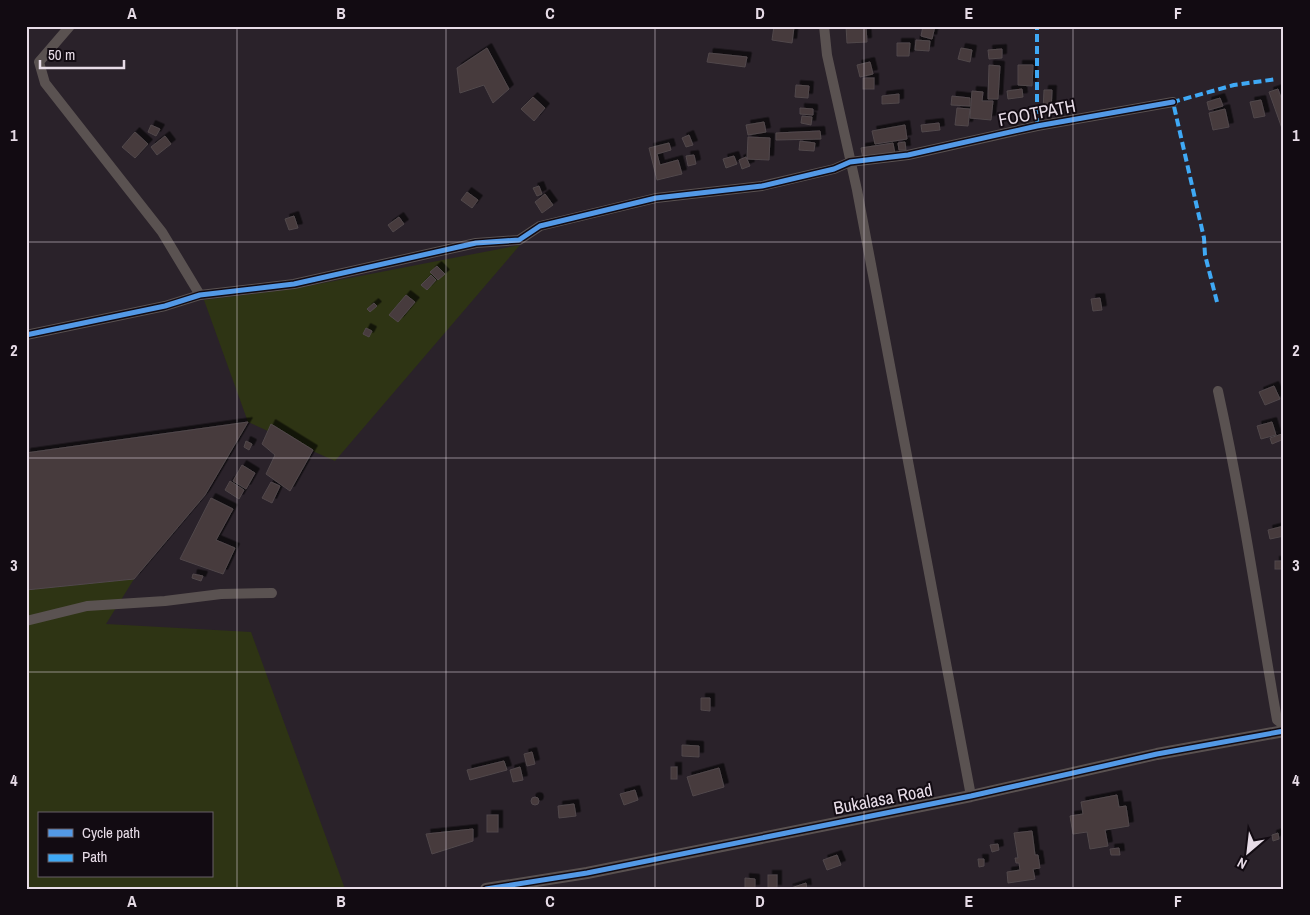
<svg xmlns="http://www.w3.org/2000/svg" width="1310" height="915" font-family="'Archivo Narrow',sans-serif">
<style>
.green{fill:#2e3414;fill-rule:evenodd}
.building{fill:#463a3d;stroke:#51484b;filter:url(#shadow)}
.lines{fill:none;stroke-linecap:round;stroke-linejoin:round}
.minor{stroke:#5a5251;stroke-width:10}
.tertiary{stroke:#5a5251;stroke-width:12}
.quiet{stroke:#3fa9f5;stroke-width:4;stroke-dasharray:8 4;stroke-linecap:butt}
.cycleway-casing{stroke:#120b12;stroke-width:8}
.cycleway{stroke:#5399e6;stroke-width:5}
.grid{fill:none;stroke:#e7dce7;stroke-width:1;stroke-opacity:0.55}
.labels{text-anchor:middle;stroke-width:4;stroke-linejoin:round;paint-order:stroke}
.street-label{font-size:18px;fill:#e7dce7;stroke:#120b12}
.neatline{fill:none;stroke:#e7dce7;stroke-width:2}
.grid-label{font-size:16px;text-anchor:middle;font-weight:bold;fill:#e7dce7}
</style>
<defs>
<filter id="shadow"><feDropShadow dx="4.5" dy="-4.5" stdDeviation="0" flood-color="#0009"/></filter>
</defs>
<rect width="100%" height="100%" fill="#2a222a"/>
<g class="green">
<path d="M520 245 335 461 248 422 204 300 293 289Z"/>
<path d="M134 579 106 624 251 632 345 889H26V590ZM39 814H211V876H39Z"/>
</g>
<g class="building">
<path d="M774 26 794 27 792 43 772 40Z"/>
<path d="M846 26H866L867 42 847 43Z"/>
<path d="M923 26H935L932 39 921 36Z"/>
<path d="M916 40 930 41 929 51 915 50Z"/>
<path d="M897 43H910L909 56H897Z"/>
<path d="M487 48 509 89 493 103 484 85 460 93 457 68Z"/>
<path d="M961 48 972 50 970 62 958 59Z"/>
<path d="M1002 49V58L989 59 988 50Z"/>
<path d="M709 53 747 57 745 67 707 62Z"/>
<path d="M870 62 873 74 860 77 857 65Z"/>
<path d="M989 65 1000 66 998 99H988Z"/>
<path d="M1018 65H1033L1032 86 1018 85Z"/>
<rect x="863" y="78" width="11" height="11"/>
<path d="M796 85 809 86 808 98 795 97Z"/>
<path d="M1022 89 1023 97 1008 99 1007 91Z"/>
<path d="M1278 89 1284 106V134L1269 92Z"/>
<path d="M1044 90H1052L1051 113H1043Z"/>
<path d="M972 91 983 92 982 101H993L991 120 970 118Z"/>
<path d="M899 94V103L882 104V96Z"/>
<path d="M952 96 970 98V106L951 105Z"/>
<path d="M533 97 545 108 534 121 521 109Z"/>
<path d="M1220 98 1223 106 1209 110 1207 102Z"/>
<path d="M1261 100 1265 116 1254 118 1250 102Z"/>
<path d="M800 108 813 109V115L800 114Z"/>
<path d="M957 108 970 109 968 126 955 125Z"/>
<path d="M1225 109 1229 127 1213 130 1209 113Z"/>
<path d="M802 116 812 117 811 125 801 123Z"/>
<path d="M764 122 766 132 748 135 746 125Z"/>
<path d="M939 123 940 130 922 132 921 125Z"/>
<path d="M151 125 160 129 156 136 148 132Z"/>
<path d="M905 125 907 139 875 144 872 131Z"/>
<path d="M820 131 821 139 776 140V133Z"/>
<path d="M135 132 148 144 135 158 122 147Z"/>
<path d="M689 135 693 145 686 147 682 138Z"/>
<path d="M165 136 171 144 157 155 151 147Z"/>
<path d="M748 137 770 138 769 160 747 159Z"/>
<path d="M800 141 815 143 814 151 799 150Z"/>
<path d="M905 142 906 150H899L898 143Z"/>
<path d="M669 143 671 150 657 154 660 165 678 160 682 174 657 180 649 148Z"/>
<path d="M893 143 895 154 863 159 861 148Z"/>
<path d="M694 155 696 164 688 166 686 156Z"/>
<path d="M734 156 737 164 726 168 723 159Z"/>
<path d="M746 157 750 166 742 169 739 160Z"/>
<path d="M539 186 542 194 537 196 533 188Z"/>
<path d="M467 192 478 200 472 208 461 200Z"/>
<path d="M545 194 553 205 542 213 535 202Z"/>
<path d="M294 216 298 228 289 230 285 219Z"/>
<path d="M399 217 404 224 393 232 388 225Z"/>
<path d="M437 266 445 274 438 280 430 272Z"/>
<path d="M431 275 436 280 427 290 421 285Z"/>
<path d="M406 295 415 302 398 322 389 315Z"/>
<path d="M1100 298 1102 310 1093 311 1091 299Z"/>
<path d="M374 303 377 306 370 312 367 309Z"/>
<path d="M366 328 372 331 369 337 363 334Z"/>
<path d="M1274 386 1280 399 1265 405 1259 392Z"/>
<path d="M248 422 205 495 134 579 26 590V453Z"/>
<path d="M1272 422 1276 435 1261 439 1257 426Z"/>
<path d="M271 424 313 450 290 491 266 474 275 455 262 444Z"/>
<path d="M1282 434 1284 439 1272 444 1270 438Z"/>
<path d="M246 441 252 444 249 450 244 447Z"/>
<path d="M242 465 255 473 246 489 233 481Z"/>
<path d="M230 481 244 490 239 499 225 490Z"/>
<path d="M271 482 280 486 272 503 262 498Z"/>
<path d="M211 498 233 509 216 540 235 548 223 574 180 559Z"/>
<path d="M1284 526V536L1270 539 1268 530Z"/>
<rect x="1275" y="561" width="9" height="8"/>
<path d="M193 574 203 576 201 581 192 578Z"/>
<path d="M701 698H710V711L701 710Z"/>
<path d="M682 745 699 746V757L682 756Z"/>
<path d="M532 752 535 764 527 766 524 754Z"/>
<path d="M504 761 507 770 470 780 467 770Z"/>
<path d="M520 767 523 780 513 782 510 770Z"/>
<rect x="671" y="767" width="6" height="12"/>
<path d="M719 768 724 787 693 796 687 777Z"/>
<path d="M635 790 638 800 624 805 620 794Z"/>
<path d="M1117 795 1119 807 1126 806 1129 826 1105 830 1108 846 1090 849 1087 832 1073 834 1070 816 1083 814 1081 802Z"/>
<circle cx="535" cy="801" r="4"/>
<path d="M574 804 576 816 559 818 558 806Z"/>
<rect x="487" y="815" width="11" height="17"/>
<path d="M473 829V841L432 854 426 834Z"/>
<path d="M1032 831 1035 855H1038L1040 868 1033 869 1035 879 1008 883 1007 872 1020 870 1019 863H1016L1015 858H1018L1014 833Z"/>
<path d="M1278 833 1279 839 1273 841 1272 835Z"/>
<path d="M998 844 999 850 992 852 990 845Z"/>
<path d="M1119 848 1120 855H1111L1110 849Z"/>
<path d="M837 855 841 865 827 870 823 860Z"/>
<path d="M978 859H984V866L979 867Z"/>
<rect x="768" y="875" width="9" height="14"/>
<path d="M745 878 755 879V889H745Z"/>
<path d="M806 883 807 889H788Z"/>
</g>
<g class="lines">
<g class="minor">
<path d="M70 26 39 62 45 83 162 232 200 295"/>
<path d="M824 26 827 55 857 190 971 796"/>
<path d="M26 335 165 306 200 295 294 284 476 243 519 240 540 226 656 198 762 186 834 169 850 162 908 155 1037 126 1173 102"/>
<path d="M1218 391C1242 500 1258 610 1277 720L1284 725"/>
<path d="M26 621 87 606 165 601 221 594 272 593"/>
</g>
<path class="tertiary" d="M486 889 587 873 971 796 1157 754 1284 731"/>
<g class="quiet">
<path d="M1037 126V26"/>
<path d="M1217 302 1205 255 1204 238 1173 102 1234 85 1277 79"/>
</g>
<g class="cycleway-casing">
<g id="cycleway">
<path d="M26 335 165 306 200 295 294 284 476 243 519 240 540 226 656 198 762 186 834 169 850 162 908 155 1037 126 1173 102"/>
<path d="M486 889 587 873 971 796 1157 754 1284 731"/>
</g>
</g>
<use href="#cycleway" class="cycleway"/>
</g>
<path class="grid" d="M237 26V889M446 26V889M655 26V889M864 26V889M1073 26V889M26 242H1284M26 458H1284M26 672H1284"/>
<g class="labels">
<g class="street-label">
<text transform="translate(1037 113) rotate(-11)" y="6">FOOTPATH</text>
<text transform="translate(883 799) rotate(-11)" y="6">Bukalasa Road</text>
</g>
</g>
<rect width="1310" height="915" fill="none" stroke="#120b12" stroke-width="55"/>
<rect x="38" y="812" width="175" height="65" fill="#120b12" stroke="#675f67"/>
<rect x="48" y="829" width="25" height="8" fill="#5399e6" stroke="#675f67"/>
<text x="82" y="838" font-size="15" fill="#e7dce7">Cycle path</text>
<rect x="48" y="854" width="25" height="8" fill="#3fa9f5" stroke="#675f67"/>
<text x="82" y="862" font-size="15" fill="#e7dce7">Path</text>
<g transform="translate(1248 852) rotate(208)" stroke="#120b12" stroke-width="4" paint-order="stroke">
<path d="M0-4L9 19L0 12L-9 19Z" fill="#e7dce7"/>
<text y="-8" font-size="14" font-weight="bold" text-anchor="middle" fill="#e7dce7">N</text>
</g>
<path d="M40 60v8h84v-8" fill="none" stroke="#e7dce7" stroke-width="2.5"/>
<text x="48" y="60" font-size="15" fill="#e7dce7" stroke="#120b12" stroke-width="4" paint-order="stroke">50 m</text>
<rect x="28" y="28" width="1254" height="860" class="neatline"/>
<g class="grid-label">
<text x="132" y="19">A</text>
<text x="341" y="19">B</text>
<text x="550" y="19">C</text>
<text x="760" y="19">D</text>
<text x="969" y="19">E</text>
<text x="1178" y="19">F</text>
<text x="14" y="141">1</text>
<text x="1296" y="141">1</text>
<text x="14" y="356">2</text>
<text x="1296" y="356">2</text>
<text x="14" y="571">3</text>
<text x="1296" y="571">3</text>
<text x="14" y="786">4</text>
<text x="1296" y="786">4</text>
<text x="132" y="907">A</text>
<text x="341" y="907">B</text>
<text x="550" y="907">C</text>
<text x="760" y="907">D</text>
<text x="969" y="907">E</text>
<text x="1178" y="907">F</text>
</g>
</svg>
